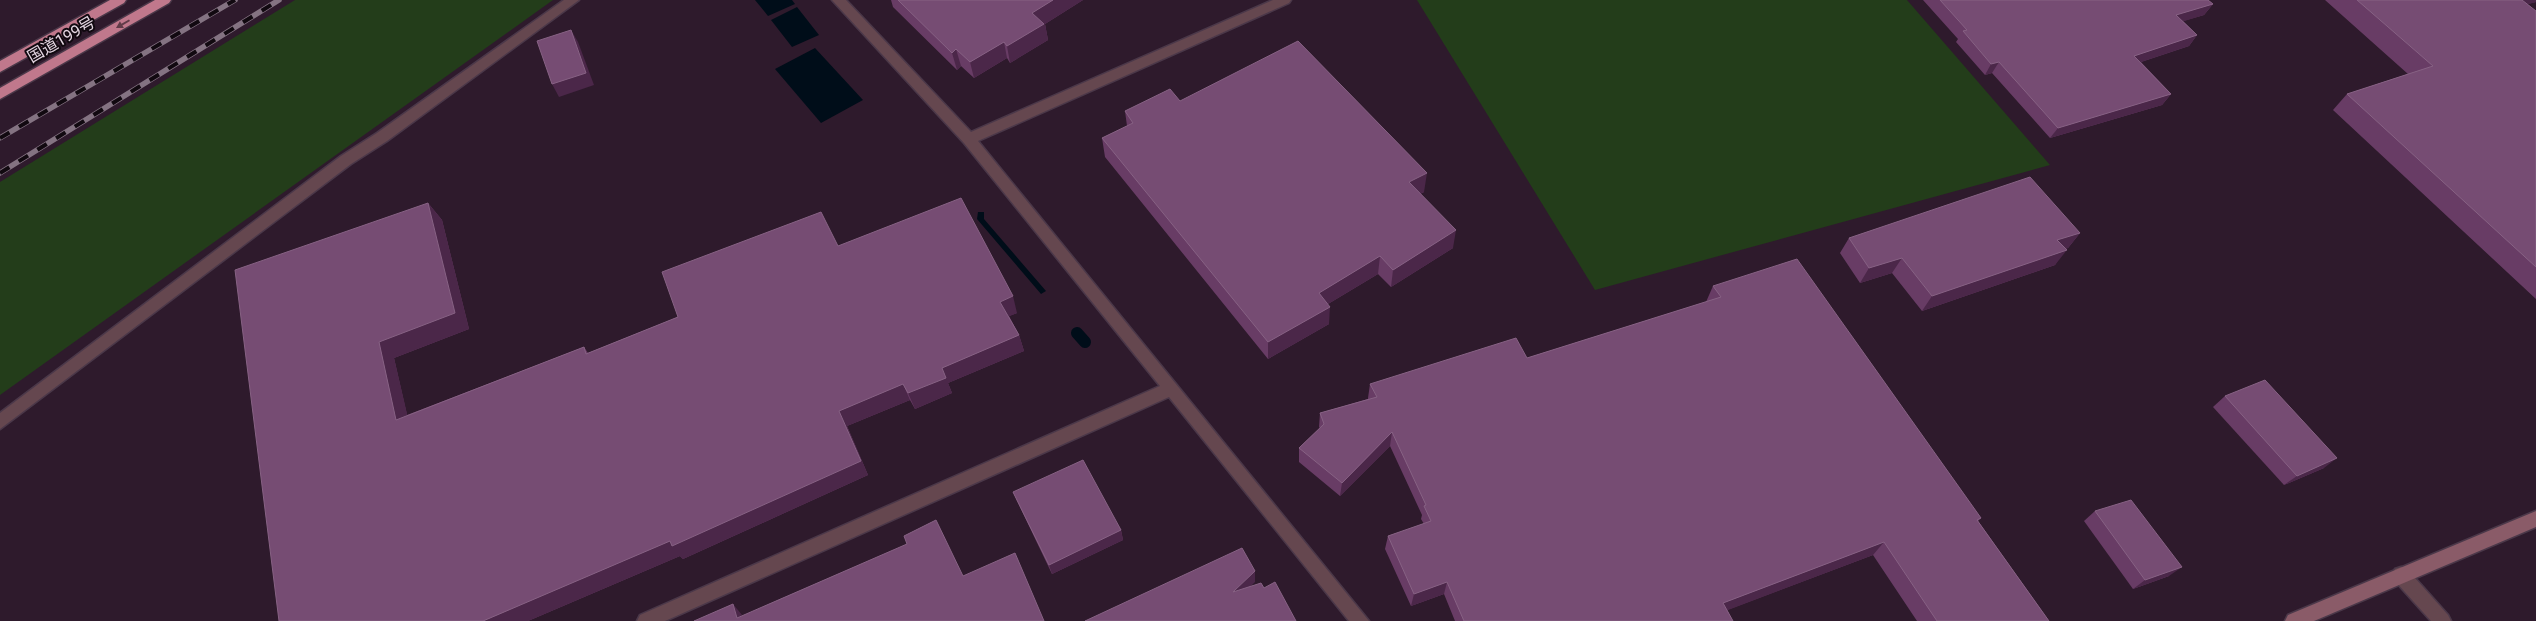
<svg xmlns="http://www.w3.org/2000/svg" width="2536" height="621" font-family="Roboto,'Noto Sans JP',sans-serif">
<style>
.green{fill:#233d1a}
.water{fill:#000d19}
.lines{fill:none;stroke-linecap:round;stroke-linejoin:round}
.stream{stroke:#000d19;stroke-width:12}
.street-casing{stroke:#4b3849;stroke-width:3}
.secondary-casing{stroke:#4b3849;stroke-width:3}
.highway-casing{stroke:#4b3849;stroke-width:3}
.street{fill:#65474f;fill-rule:evenodd}
.secondary{fill:#8a5b68;fill-rule:evenodd}
.highway{fill:#c0788c;fill-rule:evenodd}
.rail-casing{stroke:#847382;stroke-width:5.5}
.rail{stroke:#110910;stroke-width:4;stroke-dasharray:11;stroke-linecap:butt}
.wall{fill:#683c65}
.shaded-wall{fill:#4b2749}
.building{fill:#764c73;stroke:#876284}
.oneway{fill:#603b48}
.labels{text-anchor:middle;stroke-width:4;stroke-linejoin:round;paint-order:stroke}
.street-label{font-size:16px;fill:#e4d6e2;stroke:#110910}
</style>
<rect width="100%" height="100%" fill="#2e1a2c"/>
<g class="green">
<path d="M295 0H553L0 395V182Z"/>
<path d="M1417 0H1907L2050 165 1595 290Z"/>
</g>
<g class="water">
<path d="M755 0H792L795 4 768 16Z"/>
<path d="M797 7 819 35 792 47 771 20Z"/>
<path d="M815 48 863 100 821 123 775 69Z"/>
<path d="M978 212H984V219L1046 291 1041 294 977 219Z"/>
</g>
<g class="lines">
<path class="stream" d="M1077 333 1085 342"/>
<g class="street-casing">
<g id="street">
<path d="M564 0H579L387 141 351 164 0 429V413L341 156 377 133Z"/>
<path d="M832 0H846L971 132 1273 0H1291L1289 3 978 141 1369 621H1349L1169 397 665 621H637L640 615 1160 386 964 143Z"/>
<path d="M2401 567 2407 569 2448 615 2451 621H2431L2395 581 2393 575 2395 569Z"/>
</g>
</g>
<g class="secondary-casing">
<path id="secondary" d="M2536 511V527L2314 621H2285L2288 615Z"/>
</g>
<g class="highway-casing">
<g id="highway">
<path d="M110 0H126L124 3 0 72V61Z"/>
<path d="M155 0H171L169 3 0 99V88Z"/>
</g>
</g>
<use href="#street" class="street"/>
<use href="#secondary" class="secondary"/>
<use href="#highway" class="highway"/>
<g class="rail-casing">
<g id="rail">
<path d="M0 138 235 0"/>
<path d="M0 173 279 0"/>
</g>
</g>
<use href="#rail" class="rail"/>
</g>
<g class="wall">
<path d="M891 0H1083L1045 24 1048 40 1010 63 1007 58 974 78 961 66 957 70 893 7Z"/>
<path d="M1923 0H2208L2213 4 2204 15 2183 21 2197 35 2189 46 2141 62 2171 94 2162 105 2050 138 1992 73 1985 75 1956 42 1958 39Z"/>
<path d="M2325 0H2536V2L2527 4 2536 11V299L2333 110 2347 94 2408 74Z"/>
<path d="M1180 101 1424 192 1420 194 1453 248 1391 287 1378 274 1328 304 1329 324 1268 359 1105 157 1102 138 1127 126 1125 111Z"/>
<path d="M428 203 442 220 469 329 394 358 407 415 584 347 588 353 678 317 838 246 1017 313 1009 316 1019 335 1024 351 948 383 952 393 915 409 910 400 847 426 868 475 683 559 680 556 528 621H279Z"/>
<path d="M2080 233 2068 248 2065 249 2055 265 1922 311 1892 273 1860 283 1840 253 1849 238Z"/>
<path d="M1713 286 1981 518 1978 521 2049 621H1917L1873 555 1727 610 1733 621H1455L1444 594 1411 606 1385 549 1388 536 1424 524 1421 519 1422 515 1390 446 1340 496 1299 462V448L1320 428 1319 427 1320 413 1368 399V398L1370 384 1527 358 1706 302Z"/>
<path d="M2225 396 2324 468 2284 485 2213 407Z"/>
<path d="M1013 492 1121 530 1123 540 1052 574 1017 501Z"/>
<path d="M2095 511 2169 576 2133 589 2084 521Z"/>
</g>
<g class="shaded-wall">
<path d="M1053 0H1083L1045 24 1048 40 1010 63 1007 46 1032 13Z"/>
<path d="M2514 0H2536V2L2501 12Z"/>
<path d="M2213 4 2204 15 2168 26 2176 15Z"/>
<path d="M571 30 578 42 594 85 559 97 552 84Z"/>
<path d="M2197 35 2189 46 2126 67 2134 56Z"/>
<path d="M1004 42 1007 58 974 78 970 62Z"/>
<path d="M956 49 961 66 957 70 952 53Z"/>
<path d="M1999 62 1992 73 1985 75 1991 64Z"/>
<path d="M2171 94 2162 105 2050 138 2058 128Z"/>
<path d="M1427 173 1424 192 1406 200 1409 182Z"/>
<path d="M428 203 442 220 469 329 394 358 412 435 396 420 379 342Z"/>
<path d="M1456 230 1453 248 1391 287 1393 270Z"/>
<path d="M2080 233 2068 248 2045 255 2057 240Z"/>
<path d="M2067 250 2055 265 1922 311 1932 296Z"/>
<path d="M1380 256 1378 274 1318 310 1319 293Z"/>
<path d="M1902 258 1892 273 1860 283 1869 268Z"/>
<path d="M1013 296 1017 313 1005 318 1000 302Z"/>
<path d="M1330 307 1329 324 1268 359V342Z"/>
<path d="M1019 335 1024 351 948 383 952 393 915 409 908 393 942 368Z"/>
<path d="M903 384 910 400 847 426 868 475 683 559 680 556 528 621H483L670 541 839 411Z"/>
<path d="M1392 432 1390 446 1340 496 1342 483Z"/>
<path d="M2337 458 2324 468 2284 485 2297 476Z"/>
<path d="M1121 530 1123 540 1052 574 1049 565Z"/>
<path d="M1884 542 1873 555 1715 615 1723 603Z"/>
<path d="M2182 567 2169 576 2133 589 2145 580Z"/>
<path d="M1255 571V582L1234 603 1233 592Z"/>
<path d="M1447 582 1444 594 1411 606 1414 594Z"/>
<path d="M733 604 742 615 737 618Z"/>
</g>
<g class="building">
<path d="M898 0H1053L1032 13 1044 24 1007 46 1004 42 970 62 956 49 952 53Z"/>
<path d="M1940 0H2208L2213 4 2176 15 2197 35 2134 56 2171 94 2058 128 1999 62 1991 64 1963 31 1967 30Z"/>
<path d="M2357 0H2522L2536 11V267L2347 94 2433 66Z"/>
<path d="M571 30 586 73 552 84 537 41Z"/>
<path d="M1298 41 1427 173 1409 182 1456 230 1393 270 1380 256 1319 293 1330 307 1268 342 1102 138 1133 123 1125 111 1170 89 1180 101Z"/>
<path d="M2030 177 2080 233 2057 240 2067 250 1932 296 1902 258 1869 268 1849 238Z"/>
<path d="M961 198 1013 296 1000 302 1019 335 942 368 946 378 908 393 903 384 839 411 861 461 672 546 670 541 483 621H279L235 270 428 203 455 313 379 342 396 420 584 347 586 354 678 317 662 272 821 212 838 246Z"/>
<path d="M1797 259 1981 518 1977 520 2049 621H1937L1884 542 1723 603 1733 621H1464L1447 582 1414 594 1388 536 1431 521 1424 506 1426 505 1392 432 1342 483 1299 448 1324 424 1320 413 1377 397 1370 384 1516 338 1527 358 1721 297 1713 286Z"/>
<path d="M2265 380 2337 458 2297 476 2225 396Z"/>
<path d="M1083 460 1121 530 1049 565 1013 492Z"/>
<path d="M2131 500 2182 567 2145 580 2095 511Z"/>
<path d="M936 520 963 576 1015 553 1044 621H694L733 604 737 618 907 544 904 536Z"/>
<path d="M1242 548 1255 571 1233 592 1261 583 1264 588 1275 582 1296 621H1085Z"/>
</g>
<defs><path id="oneway-solid" d="M-6-.8H1V-3.2L6.5 0L1 3.2V.8H-6Z" transform="scale(1.25)"/></defs>
<use class="oneway" href="#oneway-solid" transform="translate(123 24) rotate(150)"/>
<g class="labels">
<g class="street-label">
<text transform="translate(61 39) rotate(-30)" y="6">国道199号</text>
</g>
</g>
</svg>
